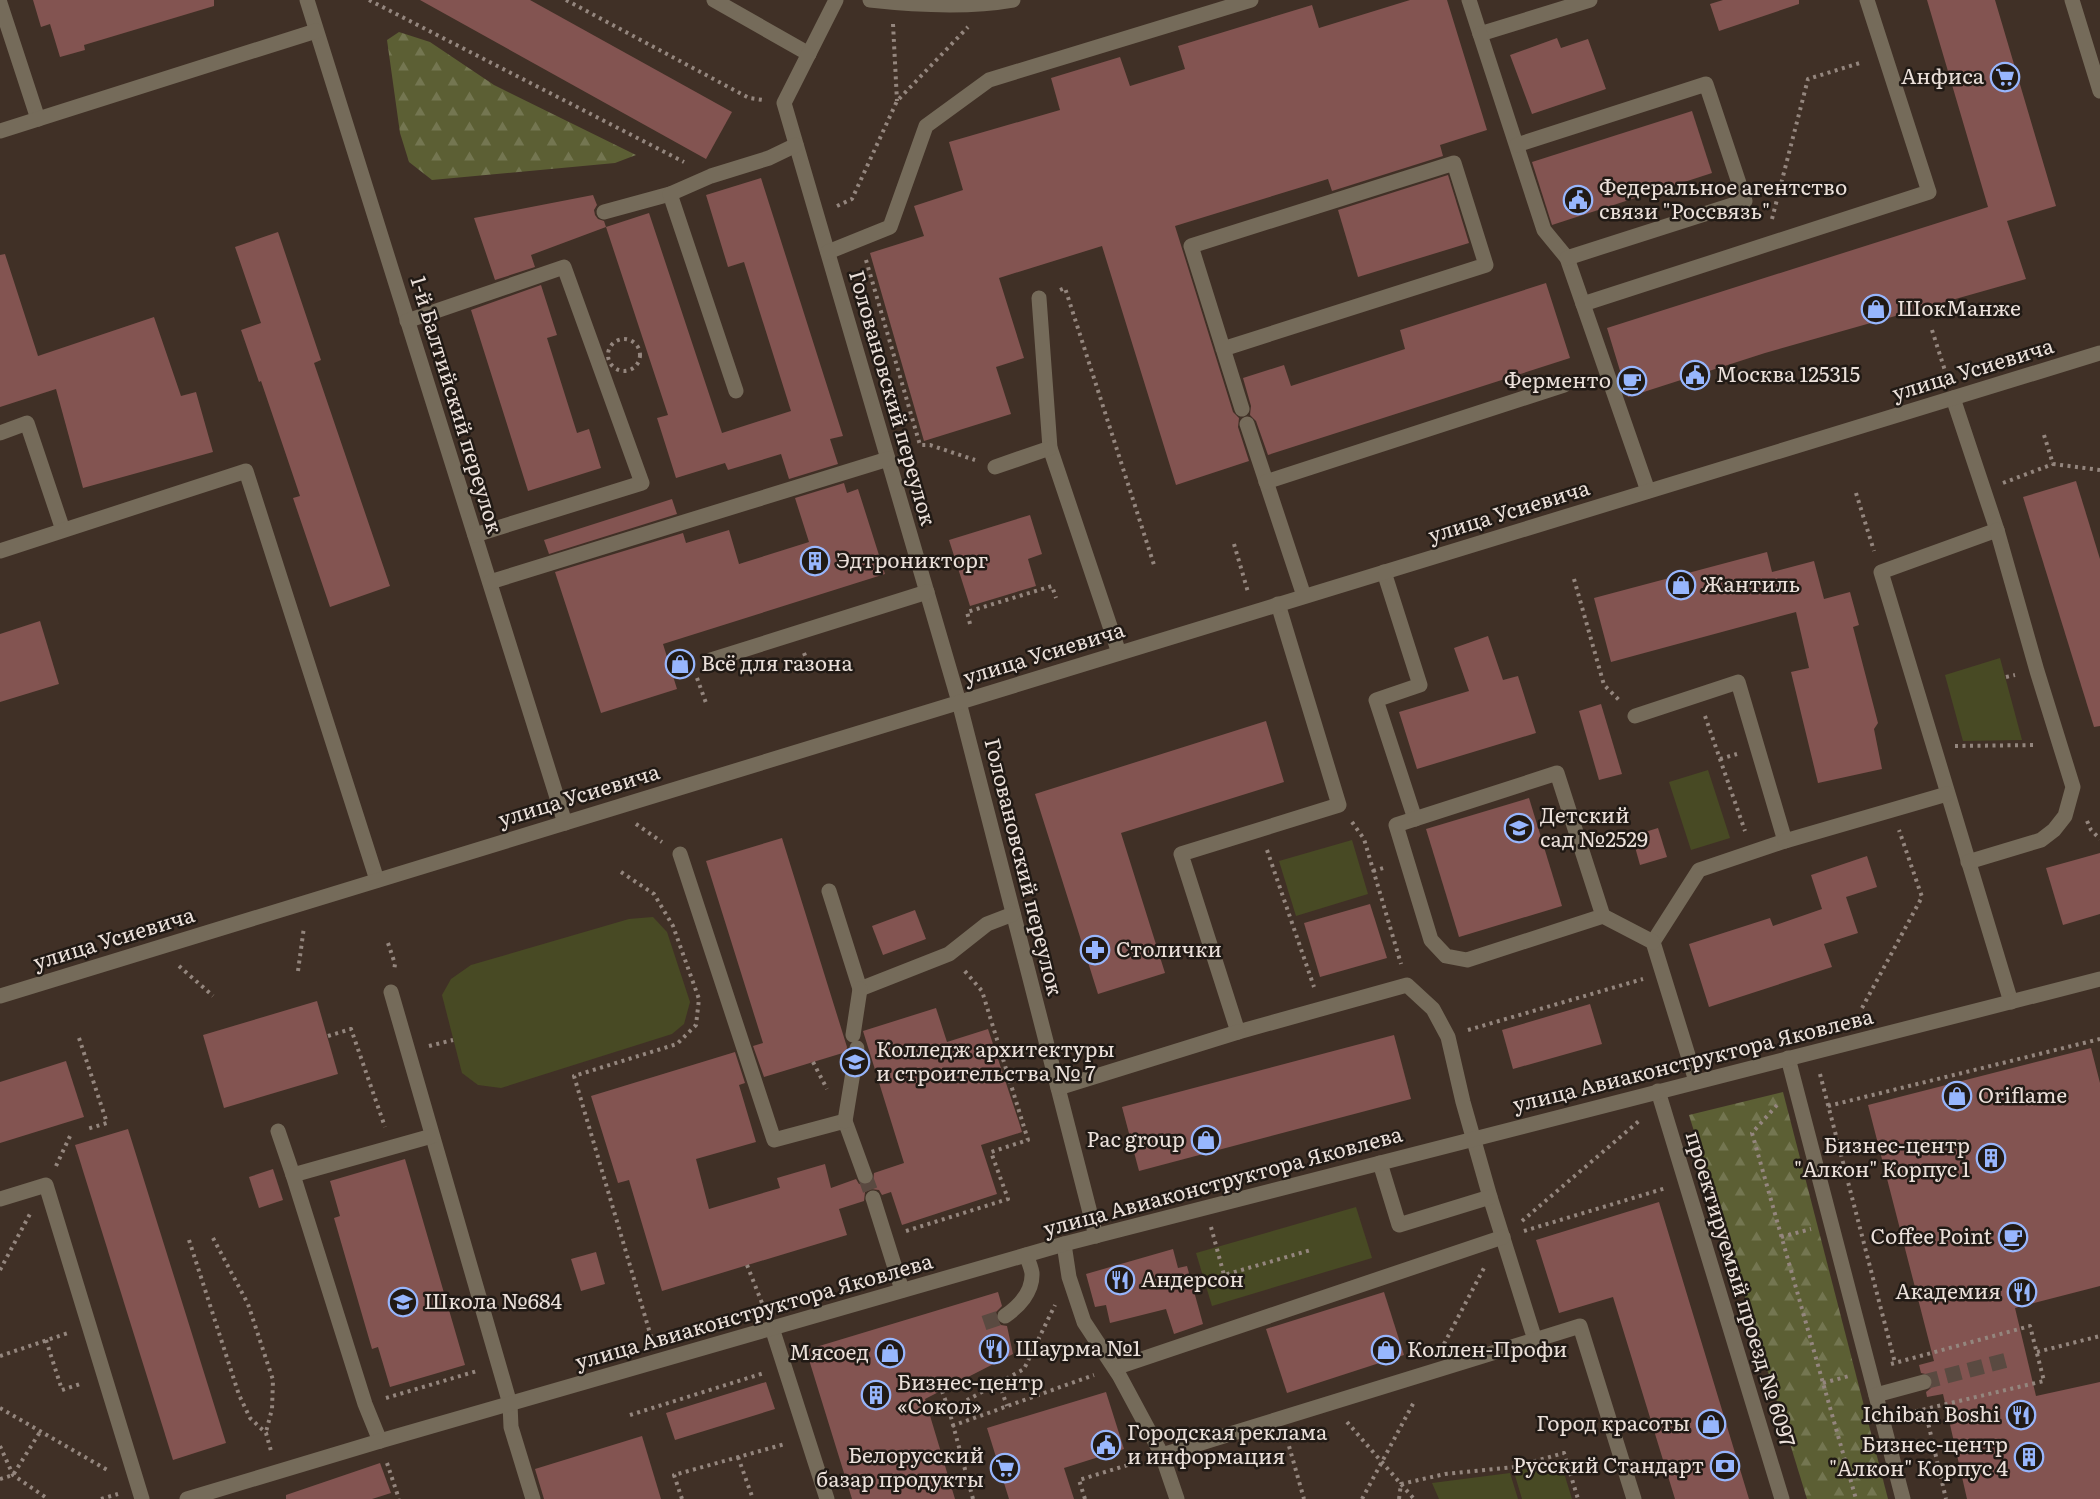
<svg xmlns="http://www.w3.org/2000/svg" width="2100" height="1499" font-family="Literata,serif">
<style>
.forest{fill:url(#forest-firs)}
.park{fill:#484a24}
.building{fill:#835451}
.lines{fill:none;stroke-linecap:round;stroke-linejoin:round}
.minor-tunnel{stroke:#5a4a41;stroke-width:15;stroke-dasharray:15 8;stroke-linecap:butt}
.path{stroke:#94867e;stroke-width:4;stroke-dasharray:3 4.5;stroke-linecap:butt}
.minor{stroke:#756b5a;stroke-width:15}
.labels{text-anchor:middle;stroke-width:5;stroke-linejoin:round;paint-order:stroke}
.poi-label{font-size:21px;fill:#ebe0da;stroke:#211a15;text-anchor:start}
.street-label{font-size:21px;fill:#ebe0da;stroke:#211a15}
</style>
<defs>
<pattern id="forest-firs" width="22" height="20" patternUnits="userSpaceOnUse" patternTransform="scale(1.5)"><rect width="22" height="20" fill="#5c5f34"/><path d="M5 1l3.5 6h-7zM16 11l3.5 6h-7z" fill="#747651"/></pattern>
</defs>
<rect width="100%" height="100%" fill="#403026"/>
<g class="forest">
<path d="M399 32 430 42 494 85 636 155 615 163 432 180 409 162 400 133 387 40Z"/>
<path d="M1783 1092 1888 1499H1807L1689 1115Z"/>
</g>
<g class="park">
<path d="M2000 658 2022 740 1963 741 1945 675Z"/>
<path d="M1708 770 1730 838 1691 850 1669 782Z"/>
<path d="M1352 840 1368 894 1296 916 1279 861Z"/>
<path d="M653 917 667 932 690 1002 684 1024 672 1034 501 1088 478 1085 462 1073 442 995 451 979 471 965 629 919Z"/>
<path d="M1356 1207 1372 1258 1212 1306 1196 1253Z"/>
<path d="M1560 1460 1572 1499H1522L1514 1472Z"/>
<path d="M1510 1473 1518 1499H1439L1432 1483Z"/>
</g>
<g class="building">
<path d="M33 0H214V6L84 45 85 50 60 57 50 24 41 27Z"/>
<path d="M420 0H530L732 112 706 159Z"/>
<path d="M1410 0H1447L1487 130 1440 145 1443 156 1332 191 1328 179 1175 226 1233 412 1239 418 1238 427 1249 461 1176 485 1102 246 999 278 1024 358 996 367 1011 414 924 441 870 253 924 236 914 206 963 190 949 142 1060 110 1051 78 1120 57 1130 86 1185 69 1178 46 1312 5 1319 28Z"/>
<path d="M1723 0H1799V4L1719 31 1710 4Z"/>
<path d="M1927 0H1995L2056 206 2007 221 2026 279 1765 353 1628 397 1607 328 1988 207Z"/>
<path d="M1557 38 1561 48 1588 39 1606 89 1532 114 1510 55Z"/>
<path d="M1692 111 1712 173 1552 225 1532 162Z"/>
<path d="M1448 175 1469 243 1358 277 1338 210Z"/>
<path d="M761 178 843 436 830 439 838 464 789 479 781 454 728 470 725 463 676 478 657 418 668 415 606 227 649 213 722 433 791 411 744 262 728 267 706 195Z"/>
<path d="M593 195 597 205 594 210 595 215 598 219 604 221 606 227 531 255 535 267 495 280 474 218Z"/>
<path d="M278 232 321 360 314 363 390 586 330 607 293 498 300 496 261 381 259 382 241 330 261 323 235 247Z"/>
<path d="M5 254 38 356 154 317 181 396 196 392 213 452 83 488 56 389 0 407V255Z"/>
<path d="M1546 283 1570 358 1268 455 1256 421 1250 415 1251 406 1243 378 1284 365 1291 386 1405 349 1400 330Z"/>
<path d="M541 285 557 335 547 338 577 433 589 429 601 468 528 491 471 310Z"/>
<path d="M2076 481 2100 559V726L2094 727 2023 497Z"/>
<path d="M844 483 847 493 858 489 885 574 663 644 677 689 601 713 555 572 683 533 686 543 729 530 739 564 809 542 795 498Z"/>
<path d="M672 499 677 514 549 554 544 540Z"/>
<path d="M1030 515 1042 554 1028 559 1036 586 970 606 949 540Z"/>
<path d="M1767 552 1772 572 1814 561 1824 599 1850 592 1859 625 1853 627 1878 723 1874 729 1882 769 1818 783 1791 672 1809 668 1796 612 1611 662 1594 598Z"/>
<path d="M40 621 59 684 0 702V634Z"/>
<path d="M1488 636 1503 680 1518 676 1536 733 1417 769 1399 712 1469 691 1454 648Z"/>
<path d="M1601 704 1622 774 1599 780 1579 711Z"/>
<path d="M1266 721 1284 782 1121 833 1165 973 1098 994 1035 794Z"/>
<path d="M1529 798 1562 906 1459 937 1426 829Z"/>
<path d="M1658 828 1667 857 1640 865 1632 836Z"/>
<path d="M782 838 847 1047 846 1052 764 1077 753 1046 763 1043 706 861Z"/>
<path d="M2100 853V914L2063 925 2046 868Z"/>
<path d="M1867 856 1877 887 1846 897 1858 933 1824 944 1832 967 1709 1007 1689 944 1770 918 1773 926 1822 909 1811 875Z"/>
<path d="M1370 904 1387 958 1320 977 1304 923Z"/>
<path d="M915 910 926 939 883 955 872 926Z"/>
<path d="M317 1001 338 1074 224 1108 203 1035Z"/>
<path d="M1590 1004 1602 1044 1513 1069 1502 1030Z"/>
<path d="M936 1008 947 1042 988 1029 1018 1119 1022 1132 981 1145 997 1194 902 1225 891 1192 882 1195 879 1190 871 1189 865 1192 864 1201 839 1209 847 1235 662 1291 629 1180 618 1183 591 1096 735 1052 745 1083 739 1085 756 1142 696 1159 709 1209 780 1188 777 1178 825 1164 831 1188 856 1179 859 1184 868 1185 873 1182 874 1173 904 1163 863 1031Z"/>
<path d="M1394 1035 1411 1099 1139 1171 1122 1107Z"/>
<path d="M2091 1048 2100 1083V1286L2015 1308 2036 1396 2100 1382V1499H1967L1943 1394 1927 1397 1926 1392 1931 1388 1933 1380 1930 1375 1921 1373 1919 1365 1934 1361 1868 1105Z"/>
<path d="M66 1061 84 1117 0 1143V1082Z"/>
<path d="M128 1129 226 1443 173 1460 75 1145Z"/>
<path d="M405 1159 465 1365 390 1387 378 1347 372 1349 334 1218 340 1216 330 1181Z"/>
<path d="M273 1169 283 1200 259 1208 249 1177Z"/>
<path d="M1659 1202 1749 1499H1675L1613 1297 1559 1313 1536 1240Z"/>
<path d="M1173 1249 1178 1268 1187 1266 1203 1324 1174 1334 1166 1309 1110 1323 1106 1305 1095 1307 1086 1274Z"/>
<path d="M596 1252 605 1284 581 1291 571 1259Z"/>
<path d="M998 1292 1002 1306 996 1312 995 1318 1001 1325 1007 1326 1013 1354 925 1399 955 1499H852L806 1350Z"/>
<path d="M1384 1292 1404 1355 1287 1393 1266 1329Z"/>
<path d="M766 1382 775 1409 675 1440 666 1413Z"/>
<path d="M1106 1392 1124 1449 1064 1468 1074 1499H1009L987 1428Z"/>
<path d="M642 1436 661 1499H544L535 1469Z"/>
<path d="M380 1463 391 1493 372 1499H286V1495Z"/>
</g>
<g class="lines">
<g class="minor-tunnel">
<path d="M865 1176 873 1198"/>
<path d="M984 1323 1005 1316"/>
<path d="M1924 1382 2011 1359"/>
</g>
<g class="path">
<path d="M369 0 684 162"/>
<path d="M566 0 749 98 763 100"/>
<path d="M893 24 897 101"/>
<path d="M837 206 852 199 897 101 968 27"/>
<path d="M1772 219 1808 79 1863 62"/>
<path d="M866 260 920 445H930L975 460"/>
<path d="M1060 290 1065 288 1155 568"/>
<path d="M1932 330 1947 377"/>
<circle cx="624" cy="355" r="16"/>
<path d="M2044 435 2053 464 2100 470"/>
<path d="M2003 483 2053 464"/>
<path d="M1856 493 1874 551"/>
<path d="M1234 544 1248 592"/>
<path d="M1574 579 1604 685 1621 702"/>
<path d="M970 624 967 612 1052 586 1056 598"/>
<path d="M804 653 810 669"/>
<path d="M2006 677 2015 675"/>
<path d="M697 678 706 703"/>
<path d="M1705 716 1745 831"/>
<path d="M1955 746 2037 745"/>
<path d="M1720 759 1737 754"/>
<path d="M2087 821 2091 830 2100 839"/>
<path d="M1352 822 1364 839 1401 964"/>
<path d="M636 824 662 842"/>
<path d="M1267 850 1314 987"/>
<path d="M1373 871 1387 867"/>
<path d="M621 872 654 894 673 926 699 999 696 1025 677 1044 574 1076 652 1340"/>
<path d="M388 943 395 964 394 971"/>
<path d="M179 966 213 996"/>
<path d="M298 971 304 927"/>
<path d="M1862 1008 1922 897 1899 830"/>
<path d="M1468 1030 1643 979"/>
<path d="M328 1036 351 1029 385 1127"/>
<path d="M79 1038 107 1123 87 1129"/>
<path d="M429 1046 453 1040"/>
<path d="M813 1062 827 1089"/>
<path d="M1820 1074 1895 1363"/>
<path d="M1777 1105 1752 1133 1856 1499"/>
<path d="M1828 1106 2100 1039"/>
<path d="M56 1166 71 1134"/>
<path d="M1522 1221 1639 1121"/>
<path d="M1211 1227 1224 1275 1311 1250"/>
<path d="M906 1231 1008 1199 991 1152 1028 1140 982 991 963 969"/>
<path d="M1524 1231 1666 1188"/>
<path d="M1781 1237 1811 1229"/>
<path d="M213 1238 248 1304 273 1380 272 1409 266 1432"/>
<path d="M189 1240 239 1395 250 1418 266 1433 271 1451"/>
<path d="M747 1265 764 1308"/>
<path d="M0 1270 31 1212"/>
<path d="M46 1340 62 1390 83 1383"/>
<path d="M1444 1344 1485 1266"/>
<path d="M2037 1352 2100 1336"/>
<path d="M0 1356 68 1333"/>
<path d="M1891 1364 2030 1326 2044 1381 1904 1414"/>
<path d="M999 1383 1007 1406"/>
<path d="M1823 1383 1849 1376"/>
<path d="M942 1391 949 1410"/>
<path d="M386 1398 477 1371"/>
<path d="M0 1408 109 1471"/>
<path d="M1925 1410 1946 1499"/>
<path d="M630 1415 764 1373"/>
<path d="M1347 1422 1414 1499"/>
<path d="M952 1426 1094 1375"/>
<path d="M1287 1439 1304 1499"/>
<path d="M0 1446 13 1475 48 1499"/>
<path d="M738 1457 753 1499"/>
<path d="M387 1463 399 1499"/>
<path d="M0 1479 13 1475 40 1432"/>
<path d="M101 1499 118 1494"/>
<path d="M682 1499 674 1475 785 1444"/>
<path d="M973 1499 949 1410 1024 1369 1055 1305"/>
<path d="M1085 1499 1079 1480 1141 1461"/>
<path d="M1362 1499 1414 1402"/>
<path d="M1399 1499 1401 1484 1445 1474 1514 1467 1564 1453 1578 1499"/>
</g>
<g class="minor">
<path d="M307 0 565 823"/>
<path d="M714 0 809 54"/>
<path d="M836 0 784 103 959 702 1096 1236"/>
<path d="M870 0C915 5 968 8 1013 0"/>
<path d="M1469 0 1480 34 1590 0"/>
<path d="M2072 0 2100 91"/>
<path d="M0 3 38 119"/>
<path d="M1480 34 1544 230 1567 258 1583 304"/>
<path d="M0 131 316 31"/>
<path d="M1517 145 1706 84 1745 201 1567 258"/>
<path d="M604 212 670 194"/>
<path d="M828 252 890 227 926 126 989 80 1251 0"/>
<path d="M1039 298 1050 448 1119 653"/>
<path d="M407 321 564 267 642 483 475 535"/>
<path d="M1223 349 1486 265 1454 163 1191 246 1242 409"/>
<path d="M736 391 670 194 711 176 769 158 796 145"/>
<path d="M1953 398 1997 530 1881 572 2011 1002"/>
<path d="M1247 424 1304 596"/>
<path d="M0 433 27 423 63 530"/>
<path d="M995 467 1050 448"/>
<path d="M1266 482 1564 385"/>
<path d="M1648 491 1583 304 1929 192 1867 0"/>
<path d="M0 551 246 471 377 880"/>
<path d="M1384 572 1420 685 1376 700 1415 819"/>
<path d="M490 582 888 459"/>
<path d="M1278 604 1339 805 1181 854 1238 1032 1407 985 1433 1009 1448 1037 1463 1102 1490 1197 1535 1340"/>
<path d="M711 660 927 592"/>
<path d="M1635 716 1738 682 1785 841 1699 870 1653 942 1696 1081"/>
<path d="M1785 841 1947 794"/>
<path d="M680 854 774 1140 845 1121 865 1176"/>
<path d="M1968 862 2041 840 2054 830 2065 816 2073 787 2037 671 1997 530"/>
<path d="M829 891 860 989 949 954 987 924 1013 914"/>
<path d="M1603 916 1467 960 1446 956 1431 940 1396 825 1557 773 1603 916 1653 942"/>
<path d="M391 992 510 1404 511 1427 533 1499"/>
<path d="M0 996 2100 353"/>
<path d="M853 1035 860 989"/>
<path d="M1788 1058 1903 1499"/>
<path d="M1058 1088 1238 1032"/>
<path d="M1658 1091 1782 1499"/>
<path d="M845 1121 857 1048"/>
<path d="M278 1131 293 1175"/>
<path d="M1380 1163 1399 1225 1490 1197"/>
<path d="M873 1198 902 1290"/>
<path d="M0 1199 46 1185 142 1499"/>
<path d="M1064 1244 1069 1277 1084 1322 1119 1375 1162 1455 1177 1499"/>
<path d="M1005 1316C1018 1307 1033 1292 1032 1273 1031 1267 1028 1260 1026 1255"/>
<path d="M772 1328 827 1499"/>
<path d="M1115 1368 1503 1237"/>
<path d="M1876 1395 1924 1382"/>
<path d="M380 1441 365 1404 293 1175 432 1136"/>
<path d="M1162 1455 1580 1326 1634 1499"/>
<path d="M187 1499 380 1441 1064 1244 2100 979"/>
</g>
</g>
<defs>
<g id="supermarket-ring" transform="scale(1.5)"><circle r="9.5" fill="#211a15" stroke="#97b6fd" stroke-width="1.5"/><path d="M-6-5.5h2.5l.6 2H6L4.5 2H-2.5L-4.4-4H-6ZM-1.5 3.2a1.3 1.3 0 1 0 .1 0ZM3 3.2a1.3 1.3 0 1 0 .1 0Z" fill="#97b6fd"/></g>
<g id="civic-ring" transform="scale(1.5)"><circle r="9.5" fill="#211a15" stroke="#97b6fd" stroke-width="1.5"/><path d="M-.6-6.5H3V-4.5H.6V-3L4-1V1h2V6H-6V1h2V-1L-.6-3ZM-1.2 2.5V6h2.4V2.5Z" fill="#97b6fd"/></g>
<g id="shop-ring" transform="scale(1.5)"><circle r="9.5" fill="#211a15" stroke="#97b6fd" stroke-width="1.5"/><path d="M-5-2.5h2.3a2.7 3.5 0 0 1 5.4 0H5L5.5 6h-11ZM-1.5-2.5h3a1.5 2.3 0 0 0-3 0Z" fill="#97b6fd"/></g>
<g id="cafe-ring" transform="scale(1.5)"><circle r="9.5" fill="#211a15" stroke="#97b6fd" stroke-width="1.5"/><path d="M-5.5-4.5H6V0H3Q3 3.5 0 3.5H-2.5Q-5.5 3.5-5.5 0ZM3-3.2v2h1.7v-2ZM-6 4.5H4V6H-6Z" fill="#97b6fd"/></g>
<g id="building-ring" transform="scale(1.5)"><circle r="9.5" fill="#211a15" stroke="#97b6fd" stroke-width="1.5"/><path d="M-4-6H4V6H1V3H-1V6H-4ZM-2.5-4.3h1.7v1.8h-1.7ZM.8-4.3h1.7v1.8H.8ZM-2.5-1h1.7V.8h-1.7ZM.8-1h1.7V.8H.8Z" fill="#97b6fd"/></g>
<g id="school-ring" transform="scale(1.5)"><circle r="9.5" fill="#211a15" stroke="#97b6fd" stroke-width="1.5"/><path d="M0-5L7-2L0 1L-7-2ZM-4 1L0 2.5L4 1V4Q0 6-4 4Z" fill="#97b6fd"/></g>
<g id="pharmacy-ring" transform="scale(1.5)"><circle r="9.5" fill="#211a15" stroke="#97b6fd" stroke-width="1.5"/><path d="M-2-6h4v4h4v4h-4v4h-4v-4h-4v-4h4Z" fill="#97b6fd"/></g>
<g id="university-ring" transform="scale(1.5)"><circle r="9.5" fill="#211a15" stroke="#97b6fd" stroke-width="1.5"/><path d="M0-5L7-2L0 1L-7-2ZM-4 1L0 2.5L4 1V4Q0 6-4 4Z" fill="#97b6fd"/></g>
<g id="restaurant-ring" transform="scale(1.5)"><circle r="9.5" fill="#211a15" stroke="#97b6fd" stroke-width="1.5"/><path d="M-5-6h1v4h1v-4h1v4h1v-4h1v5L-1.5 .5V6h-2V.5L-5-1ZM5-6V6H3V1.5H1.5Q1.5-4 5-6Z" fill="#97b6fd"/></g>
<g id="bank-ring" transform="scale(1.5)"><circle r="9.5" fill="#211a15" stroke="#97b6fd" stroke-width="1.5"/><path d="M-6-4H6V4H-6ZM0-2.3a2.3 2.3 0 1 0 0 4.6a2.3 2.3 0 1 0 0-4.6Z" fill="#97b6fd"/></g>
</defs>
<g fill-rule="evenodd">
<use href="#supermarket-ring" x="2005" y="77"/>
<use href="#civic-ring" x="1578" y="200"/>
<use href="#shop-ring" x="1876" y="309"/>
<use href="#civic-ring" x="1695" y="375"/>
<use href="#cafe-ring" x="1632" y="381"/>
<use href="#building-ring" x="815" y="561"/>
<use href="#shop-ring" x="1681" y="585"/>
<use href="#shop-ring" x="680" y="664"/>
<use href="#school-ring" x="1519" y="828"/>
<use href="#pharmacy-ring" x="1095" y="950"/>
<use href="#university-ring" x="855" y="1062"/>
<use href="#shop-ring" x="1957" y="1096"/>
<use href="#shop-ring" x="1206" y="1140"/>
<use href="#building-ring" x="1991" y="1158"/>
<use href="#cafe-ring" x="2013" y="1237"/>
<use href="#restaurant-ring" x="1120" y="1280"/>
<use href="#restaurant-ring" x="2022" y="1292"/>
<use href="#school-ring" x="403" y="1302"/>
<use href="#restaurant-ring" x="994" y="1349"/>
<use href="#shop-ring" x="1386" y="1350"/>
<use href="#shop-ring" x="890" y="1353"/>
<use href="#building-ring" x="876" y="1395"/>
<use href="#restaurant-ring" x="2021" y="1415"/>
<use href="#shop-ring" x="1711" y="1424"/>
<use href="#civic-ring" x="1106" y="1445"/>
<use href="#building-ring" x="2029" y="1457"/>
<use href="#bank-ring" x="1725" y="1466"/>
<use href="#supermarket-ring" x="1005" y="1468"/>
</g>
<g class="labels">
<g class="poi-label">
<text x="1984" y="84" text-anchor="end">Анфиса</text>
<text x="1599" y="195">Федеральное агентство<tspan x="1599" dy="24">связи "Россвязь"</tspan></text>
<text x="1897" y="316">ШокМанже</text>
<text x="1716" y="382">Москва 125315</text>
<text x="1611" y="388" text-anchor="end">Ферменто</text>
<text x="836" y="568">Эдтроникторг</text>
<text x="1702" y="592">Жантиль</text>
<text x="701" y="671">Всё для газона</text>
<text x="1540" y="823">Детский<tspan x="1540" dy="24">сад №2529</tspan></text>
<text x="1116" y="957">Столички</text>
<text x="876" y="1057">Колледж архитектуры<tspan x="876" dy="24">и строительства № 7</tspan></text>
<text x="1978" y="1103">Oriflame</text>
<text x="1185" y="1147" text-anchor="end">Pac group</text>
<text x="1970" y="1153" text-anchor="end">Бизнес-центр<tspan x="1970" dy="24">"Алкон" Корпус 1</tspan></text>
<text x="1992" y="1244" text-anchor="end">Coffee Point</text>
<text x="1141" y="1287">Андерсон</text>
<text x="2001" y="1299" text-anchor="end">Академия</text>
<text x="424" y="1309">Школа №684</text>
<text x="1015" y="1356">Шаурма №1</text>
<text x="1407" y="1357">Коллен-Профи</text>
<text x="869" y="1360" text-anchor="end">Мясоед</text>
<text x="897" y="1390">Бизнес-центр<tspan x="897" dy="24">«Сокол»</tspan></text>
<text x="2000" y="1422" text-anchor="end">Ichiban Boshi</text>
<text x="1690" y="1431" text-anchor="end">Город красоты</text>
<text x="1127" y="1440">Городская реклама<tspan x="1127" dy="24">и информация</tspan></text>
<text x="2008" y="1452" text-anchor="end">Бизнес-центр<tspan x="2008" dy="24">"Алкон" Корпус 4</tspan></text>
<text x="984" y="1463" text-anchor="end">Белорусский<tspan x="984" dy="24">базар продукты</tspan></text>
<text x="1704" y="1473" text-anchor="end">Русский Стандарт</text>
</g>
<g class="street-label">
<text transform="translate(1973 370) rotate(-17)" y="7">улица Усиевича</text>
<text transform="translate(892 398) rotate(74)" y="7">Головановский переулок</text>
<text transform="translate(456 405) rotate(73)" y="7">1-й Балтийский переулок</text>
<text transform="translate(1509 512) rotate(-17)" y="7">улица Усиевича</text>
<text transform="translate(1044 654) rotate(-17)" y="7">улица Усиевича</text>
<text transform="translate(579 796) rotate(-17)" y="7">улица Усиевича</text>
<text transform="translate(1023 867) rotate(76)" y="7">Головановский переулок</text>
<text transform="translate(114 939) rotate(-17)" y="7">улица Усиевича</text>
<text transform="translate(1693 1061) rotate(-14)" y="7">улица Авиаконструктора Яковлева</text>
<text transform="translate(1223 1182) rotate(-15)" y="7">улица Авиаконструктора Яковлева</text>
<text transform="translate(1740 1289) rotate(73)" y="7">проектируемый проезд № 6097</text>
<text transform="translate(754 1312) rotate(-16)" y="7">улица Авиаконструктора Яковлева</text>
</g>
</g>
</svg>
